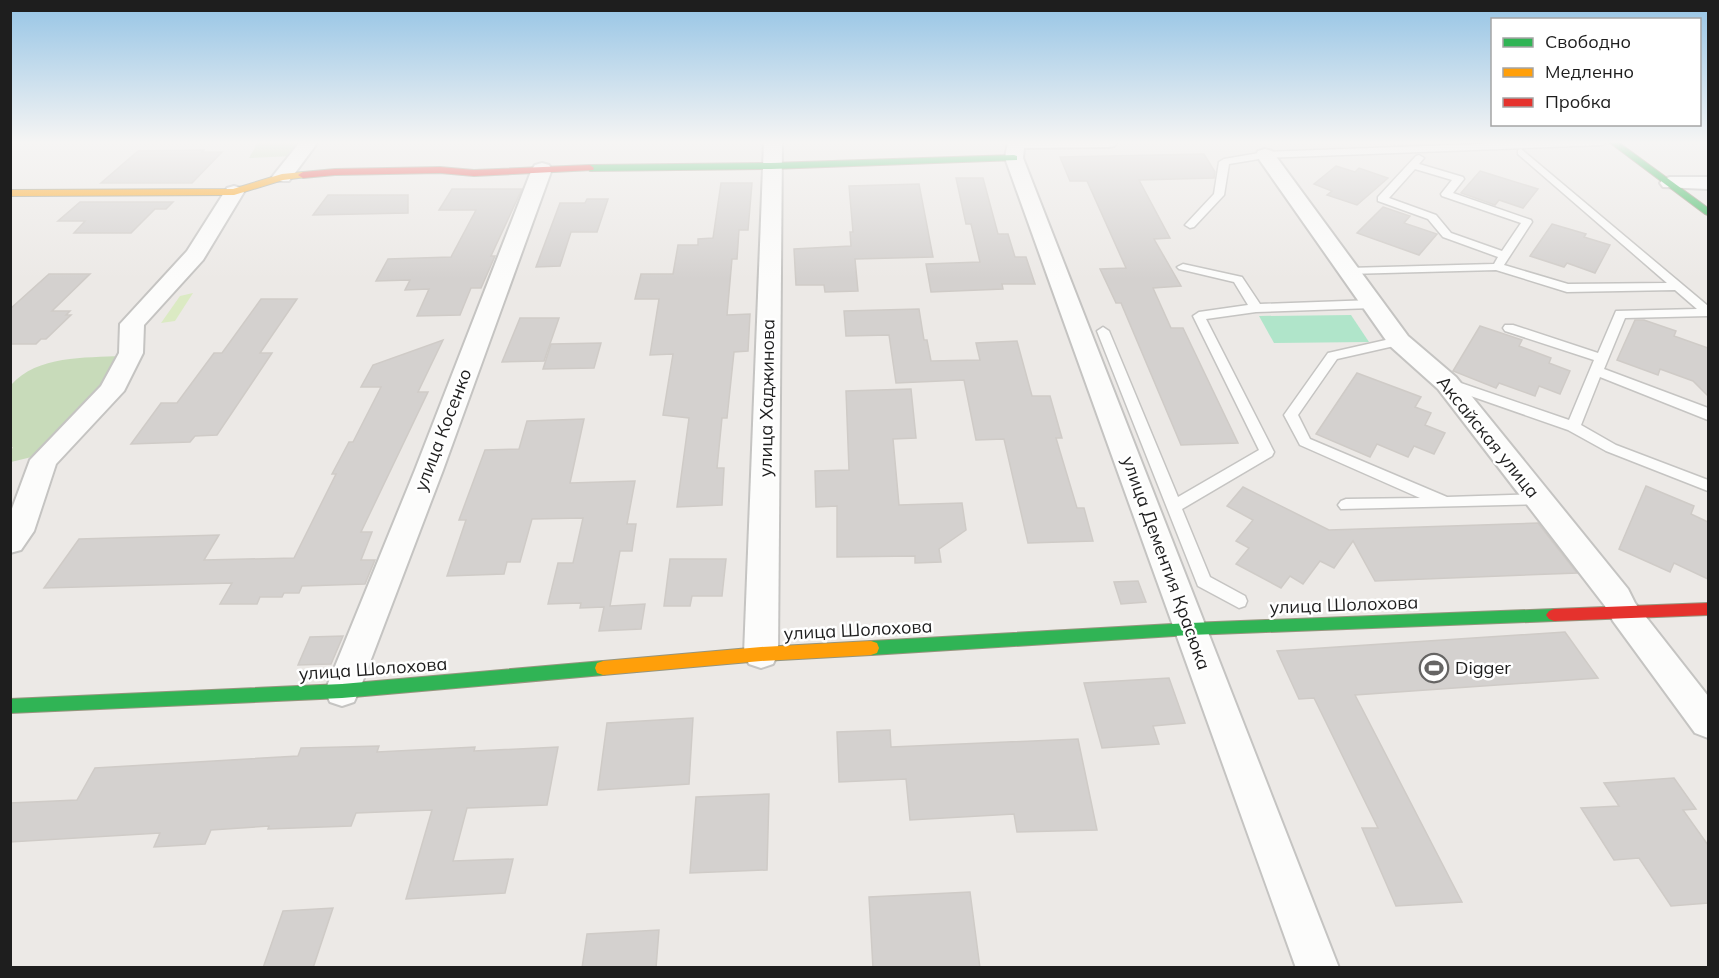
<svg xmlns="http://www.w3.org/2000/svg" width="1719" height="978" font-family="Mulish,sans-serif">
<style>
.grass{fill:#dbeac3}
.forest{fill:#c8dbba}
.pitch{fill:#b0e5ca}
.building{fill:#d4d1cf;stroke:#cfcbc7;stroke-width:1.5}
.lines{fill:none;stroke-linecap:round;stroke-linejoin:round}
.lane-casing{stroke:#c5c4c2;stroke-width:3}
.street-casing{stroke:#c5c4c2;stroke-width:4}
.fast-casing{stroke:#96957e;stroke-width:2}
.slow-casing{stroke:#96957e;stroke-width:2}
.jam-casing{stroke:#96957e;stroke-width:2}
.lane{fill:#fcfcfb;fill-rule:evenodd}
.street{fill:#fcfcfb;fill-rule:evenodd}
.fast{fill:#30b455;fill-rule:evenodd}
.slow{fill:#ff9f0a;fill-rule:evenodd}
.jam{fill:#e5322d;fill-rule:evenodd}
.labels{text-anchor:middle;stroke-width:5;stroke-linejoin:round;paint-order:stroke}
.street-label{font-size:18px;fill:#1e1e1e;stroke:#fff}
.poi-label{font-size:18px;fill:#1e1e1e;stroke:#fff;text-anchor:start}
</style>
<rect width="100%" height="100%" fill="#ece9e6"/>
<path class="grass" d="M193 293 175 321 161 323 180 296Z"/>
<g class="forest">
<path d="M258 142H306L295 156 249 158Z"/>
<path d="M122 356 103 395 40 455 11 462V451L13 447H10L11 385C38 355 84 358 122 356Z"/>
</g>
<path class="pitch" d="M1351 315 1369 342 1274 343 1259 316Z"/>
<g class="building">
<path d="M204 150 202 152H222L192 183H101L138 151Z"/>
<path d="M1204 154 1215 172 1214 178 1139 180 1170 238 1154 239 1181 286 1153 288 1171 328H1183L1238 443 1181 445 1121 303H1116L1100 269 1126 268 1087 181H1070L1060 157Z"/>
<path d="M1336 166 1355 172 1359 168 1388 178 1357 205 1327 195 1332 191 1314 184Z"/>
<path d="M1480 171 1538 189 1523 208 1499 200 1495 205 1461 193Z"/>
<path d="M956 178H983L998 234H1008L1015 257H1026L1035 284H1002L1003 289 931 292 926 264 980 262 971 224H966Z"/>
<path d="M721 183H752L748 230H739L737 259H732L727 315 750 314 748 351 734 352 727 418H722L717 468H724L722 505 677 507 689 418 663 415 673 354 650 355 659 299H635L641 274H673L678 245H698V239L713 238Z"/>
<path d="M919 184 933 257 855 259 858 291 825 292 824 285H796L794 249 851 246 850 232H853L849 186Z"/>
<path d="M452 189H522L491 256H495L481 288H471L460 315 417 316 429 289 405 290 410 280 376 281 388 259 451 257 476 210H439Z"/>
<path d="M328 195H408V213L313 215Z"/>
<path d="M587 199H608L597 232H571L560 266 536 267 560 203H585Z"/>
<path d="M80 202H173L166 209H155L131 233H74L85 221H58Z"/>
<path d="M1383 207 1410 216 1404 223 1437 234 1419 255 1357 233Z"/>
<path d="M1552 224 1586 234 1584 237 1610 245 1595 273 1567 263 1564 267 1530 256Z"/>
<path d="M49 274H90L52 311H70L66 315H71L46 339H41L36 344H10V309Z"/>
<path d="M261 299H297L260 353H272L217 435 195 436 190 442 131 444 161 403H177L214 353H222Z"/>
<path d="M919 309 924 340H927L931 361 980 360 976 343 1017 341 1032 396H1050L1062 438H1056L1077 508H1084L1093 541 1028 543 1004 439 976 440 964 380 896 383 889 335 846 336 844 311Z"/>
<path d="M520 318H559L544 361 502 362Z"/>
<path d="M1635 320H1644L1676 331 1674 336 1708 348V396L1693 381 1660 369 1658 375 1617 360Z"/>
<path d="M1480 326 1522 340 1519 346 1551 358 1549 363 1570 371 1560 394 1539 386 1535 396 1499 383 1496 388 1453 371Z"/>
<path d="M443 340 418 392H428L361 532H372L361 560H375L365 584 302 586 299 593H284L282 597H260L257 604H220L232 583 44 588 79 539 219 535 204 560 294 558 336 474H332L349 442H353L381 387H361L373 365Z"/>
<path d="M601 343 594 368 543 369 551 344Z"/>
<path d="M1357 373 1421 397 1415 407 1431 413 1425 425 1445 433 1434 454 1414 446 1408 457 1377 444 1370 457 1316 434Z"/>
<path d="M911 389 916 438 893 439 899 505 962 503 966 530 939 549 941 562 915 563V556L837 557V506L816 507 815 471 849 470 846 391Z"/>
<path d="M584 419 570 483 635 481 627 524H636L632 551H620L610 606 645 604 641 629 599 631 604 607 580 608 581 603 548 604 558 563H573L583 518 532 519 520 562H507L504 574 447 576 466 520H459L485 450 519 449 527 421Z"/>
<path d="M1646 486 1694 506 1691 514 1708 522V579L1674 563 1670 572 1619 549Z"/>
<path d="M1243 487 1329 530 1538 523 1577 573 1375 581 1353 541 1334 568 1320 561 1303 584 1290 576 1281 588 1236 564 1249 548 1236 541 1253 520 1227 506Z"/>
<path d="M670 559H726L722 596H692L690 606H664Z"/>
<path d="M1138 581 1146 602 1121 604 1114 582Z"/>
<path d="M1565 632 1598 678 1355 695 1462 902 1396 906 1362 828H1378L1314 698 1299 699 1277 651Z"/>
<path d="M343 636 331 664 298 665 310 637Z"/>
<path d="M1169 678 1185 723 1153 726 1159 744 1102 748 1084 683Z"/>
<path d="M693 718 689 784 598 790 607 723Z"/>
<path d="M890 730 891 747 1078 739 1097 830 1017 832 1014 814 910 820 906 779 839 782 837 732Z"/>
<path d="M379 746 377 752 475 747 474 751 558 747 547 805 467 808 453 861 513 859 505 893 406 899 432 810 356 813 351 826 268 829 269 826 211 830 205 844 154 847 160 833 10 842V803L77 800 95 768 298 756 301 748Z"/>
<path d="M1674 778 1696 809 1683 810 1708 845V903L1671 906 1639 858 1614 860 1581 808 1619 806 1604 783Z"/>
<path d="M769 794 767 870 690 873 696 797Z"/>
<path d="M970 892 980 968H873L869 897Z"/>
<path d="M333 908 313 968H263L283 911Z"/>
<path d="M659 930 656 968H582L587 934Z"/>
</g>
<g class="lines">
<g class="lane-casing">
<g id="lane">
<path d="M1532 142H1607L1602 145 1265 158 1229 164 1224 195 1194 227 1190 228 1185 225 1214 194 1219 162 1224 159 1265 152Z"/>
<path d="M1521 149 1708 306V316L1625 318 1604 369 1708 408V420L1600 377 1581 425 1616 445 1708 480V491L1606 451 1568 430 1442 386 1440 383 1447 379 1452 380 1569 420 1594 360 1505 331 1503 328 1505 325H1513L1598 353 1616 311 1697 309 1675 290 1567 292 1496 270 1348 274 1342 271 1348 268 1494 264 1498 257 1443 237 1428 219 1378 201V197L1416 156 1419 155 1424 158 1419 164 1463 177 1464 179 1453 193 1531 220 1532 222 1504 265 1568 284 1667 283 1518 154V150ZM1415 169 1452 180 1441 194 1442 196 1521 223 1502 251 1451 233 1436 215 1389 198Z"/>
<path d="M1183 264 1242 277 1260 304 1373 300 1379 304 1373 308 1256 312 1206 319 1274 452 1272 456 1182 509 1210 577 1245 596 1247 601 1245 606 1239 608 1198 586 1196 581 1097 331 1103 327 1109 331 1178 497 1259 450 1193 316 1199 312 1248 305 1234 282 1179 269 1177 267Z"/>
<path d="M1399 337 1403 338 1405 341 1403 344 1337 359 1298 415 1310 439 1447 497 1539 494 1544 496 1547 500 1544 504 1341 509 1338 505 1341 501 1346 499 1420 498 1300 445 1284 415 1328 353Z"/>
</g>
</g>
<g class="street-casing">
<g id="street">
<path d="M300 142H318L289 181H275L272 177Z"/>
<path d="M764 142H782L778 654 773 664 761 668 749 664 744 654Z"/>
<path d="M1008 142H1117L1114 146 1108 147 1024 148 1023 158 1339 968H1296L1005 158Z"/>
<path d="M1265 149 1272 151 1408 336 1456 377 1628 589 1635 603 1708 696V738L1695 733 1613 621 1605 606 1438 389 1390 346 1256 155 1258 151Z"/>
<path d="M542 163 549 165 552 169 443 470 359 691 354 702 342 706 330 702 325 691 415 470 532 169 535 165Z"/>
<path d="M1670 177H1708V189L1663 187 1660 183 1663 179Z"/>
<path d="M234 186 241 188 244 192 203 260 144 325 143 353 124 391 56 464 34 531 21 550 10 553V514L30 460 101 386 119 353 120 324 187 251 227 188Z"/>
</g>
</g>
<g class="fast-casing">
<g id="fast">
<path d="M1609 142H1618L1708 208V215L1705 214Z"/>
<path d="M1014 155 1017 156V160L771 169 590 171 586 168 590 165 771 163Z"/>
<path d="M1554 609 1559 611 1562 615 1559 619 1554 621 1190 635 871 655 865 653 863 648 865 643 871 641 1190 623Z"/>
<path d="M603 661 609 663 611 668 609 673 603 675 342 698 10 713V699L342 684Z"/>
</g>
</g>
<g class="slow-casing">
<g id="slow">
<path d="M303 172 306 173V177L283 180 234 195 10 196V190L233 189 282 174Z"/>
<path d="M871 641 877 643 879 648 877 653 871 655 761 661 603 675 597 673 595 668 597 663 603 661 761 647Z"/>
</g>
</g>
<g class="jam-casing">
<g id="jam">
<path d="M590 165 594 168 593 170 474 176 440 173 335 175 303 178 298 175 303 172 335 169 440 167 474 170Z"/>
<path d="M1708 603V615L1554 621 1549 619 1546 615 1549 611 1554 609Z"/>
</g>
</g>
<use href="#lane" class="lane"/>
<use href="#street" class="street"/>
<use href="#fast" class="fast"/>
<use href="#slow" class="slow"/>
<use href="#jam" class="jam"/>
</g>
<linearGradient id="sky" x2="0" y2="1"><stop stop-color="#95c4e5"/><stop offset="0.51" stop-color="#f6f5f4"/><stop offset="1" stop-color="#f6f5f4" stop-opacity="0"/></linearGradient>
<rect width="1719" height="279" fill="url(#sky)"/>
<defs>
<g id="stadium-ring" transform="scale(1.5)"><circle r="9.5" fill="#fff" stroke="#666564" stroke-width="1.5"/><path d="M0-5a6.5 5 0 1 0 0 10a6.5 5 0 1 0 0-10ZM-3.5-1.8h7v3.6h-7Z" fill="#666564"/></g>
</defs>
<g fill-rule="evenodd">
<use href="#stadium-ring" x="1434" y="668"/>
</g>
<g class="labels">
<g class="street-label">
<text transform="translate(767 398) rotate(-89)" y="6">улица Хаджинова</text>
<text transform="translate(443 430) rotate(-69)" y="6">улица Косенко</text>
<text transform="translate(1488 437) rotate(51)" y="6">Аксайская улица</text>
<text transform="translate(1166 563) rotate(70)" y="6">улица Дементия Красюка</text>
<text transform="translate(1344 605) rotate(-2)" y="6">улица Шолохова</text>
<text transform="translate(858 630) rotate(-3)" y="6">улица Шолохова</text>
<text transform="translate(373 669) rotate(-4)" y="6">улица Шолохова</text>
</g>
<g class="poi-label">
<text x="1455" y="674">Digger</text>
</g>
</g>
<rect width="1719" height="978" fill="none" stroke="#1e1e1e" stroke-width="24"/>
<rect x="1491" y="18" width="210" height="108" fill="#ffffff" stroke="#a5a5a5" stroke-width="1.5"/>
<rect x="1503" y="38" width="30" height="9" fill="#30b455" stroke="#a5a5a5" stroke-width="1.5"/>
<text x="1545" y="48" font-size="18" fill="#1e1e1e">Свободно</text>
<rect x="1503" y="68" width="30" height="9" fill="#ff9f0a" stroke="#a5a5a5" stroke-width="1.5"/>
<text x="1545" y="78" font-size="18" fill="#1e1e1e">Медленно</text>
<rect x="1503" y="98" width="30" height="9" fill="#e5322d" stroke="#a5a5a5" stroke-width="1.5"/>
<text x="1545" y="108" font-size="18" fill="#1e1e1e">Пробка</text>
</svg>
